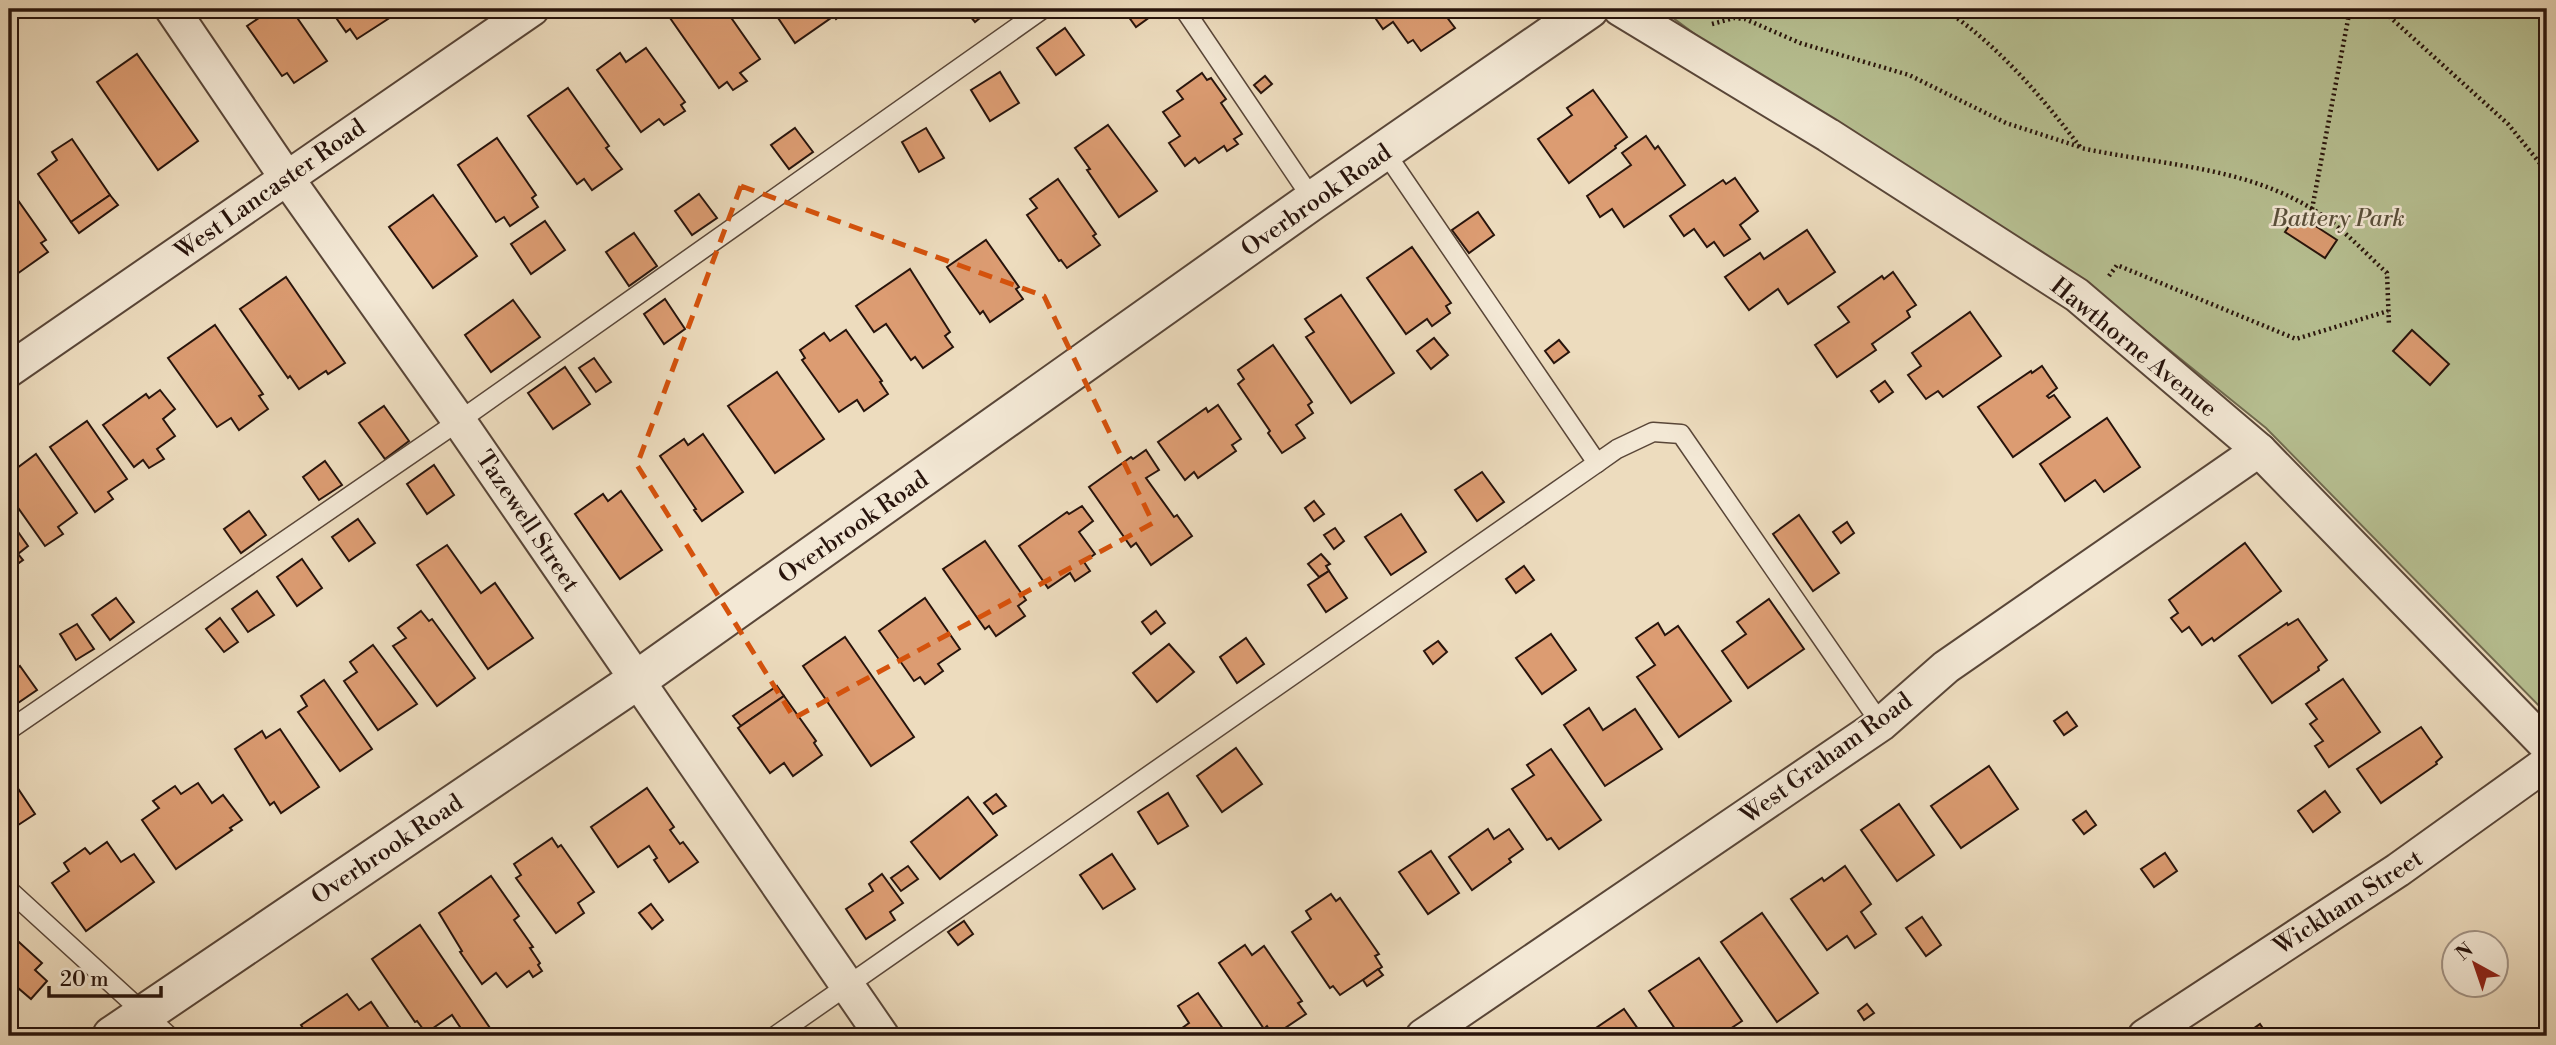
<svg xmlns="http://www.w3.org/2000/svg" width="2556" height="1045" font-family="'Libre Bodoni',serif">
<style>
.green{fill:#b7c092;stroke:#706a4f;stroke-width:2}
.building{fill:#dc9c72;stroke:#28140c;stroke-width:2}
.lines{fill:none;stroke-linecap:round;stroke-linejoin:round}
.service-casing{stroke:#594638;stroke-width:21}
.minor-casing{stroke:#594638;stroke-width:37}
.tertiary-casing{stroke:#594638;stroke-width:42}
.path{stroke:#28140c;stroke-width:4.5;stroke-dasharray:2 3.5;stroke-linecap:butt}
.service{stroke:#f3e8d5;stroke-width:18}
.minor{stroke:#f3e8d5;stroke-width:33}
.tertiary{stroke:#f3e8d5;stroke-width:38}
.marked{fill:none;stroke:#d5520c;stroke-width:5;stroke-dasharray:14 9;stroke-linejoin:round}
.labels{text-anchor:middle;stroke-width:5;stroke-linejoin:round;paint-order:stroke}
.street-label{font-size:24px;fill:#28140c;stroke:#f3e8d5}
.park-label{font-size:24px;font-style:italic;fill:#5a503b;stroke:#f3e8d5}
</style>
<rect width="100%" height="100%" fill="#eddcbe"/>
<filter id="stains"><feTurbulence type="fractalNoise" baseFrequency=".00286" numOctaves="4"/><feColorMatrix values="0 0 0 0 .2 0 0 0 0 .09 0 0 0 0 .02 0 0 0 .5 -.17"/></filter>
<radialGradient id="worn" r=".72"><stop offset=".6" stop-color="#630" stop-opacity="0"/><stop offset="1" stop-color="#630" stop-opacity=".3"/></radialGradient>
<path class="green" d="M1661 9 2547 10V714L2266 428 2083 280 1715 49Z"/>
<g class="building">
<path d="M267 9H291L327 61 294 83 287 73 282 76 247 26 269 11Z"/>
<path d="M330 9H385L391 17 357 39 350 29 346 32Z"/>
<path d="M682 9H725L760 59 740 73 747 81 733 90 727 82 719 88 670 18Z"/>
<path d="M772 9H844L846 11 836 19 834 16 795 43Z"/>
<path d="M860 9H879L866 17Z"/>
<path d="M964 9H991L975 22Z"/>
<path d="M1123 9H1161L1136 27Z"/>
<path d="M1369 9H1450L1452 12 1446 16 1455 28 1421 51 1413 40 1408 43 1393 22 1383 29Z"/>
<path d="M1065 28 1084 55 1056 75 1037 48Z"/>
<path d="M646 48 685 102 681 105 685 111 664 125 659 119 641 132 597 70 620 53 626 62Z"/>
<path d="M137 54 198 141 158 170 97 82Z"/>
<path d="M1000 72 1019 103 990 121 971 90Z"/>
<path d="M1202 73 1207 80 1211 78 1226 99 1221 103 1242 134 1234 139 1238 144 1227 151 1224 146 1199 163 1195 158 1185 166 1169 143 1180 136 1163 112 1183 99 1177 91Z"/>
<path d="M1265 76 1272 84 1261 93 1254 85Z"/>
<path d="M568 88 609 146 606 148 622 169 592 190 584 179 577 184 528 116Z"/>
<path d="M1593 90 1627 137 1615 146 1616 148 1569 183 1538 139 1572 115 1567 108Z"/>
<path d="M1108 125 1157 191 1119 217 1087 170 1090 169 1075 148Z"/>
<path d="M795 128 813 152 789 169 771 145Z"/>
<path d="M926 128 944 158 919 172 902 142Z"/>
<path d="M1646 136 1655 149 1658 146 1685 185 1624 227 1612 209 1600 217 1587 196 1631 165 1622 153Z"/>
<path d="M497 138 536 195 532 198 538 207 510 226 504 217 496 222 458 165Z"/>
<path d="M72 139 110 195 71 222 38 174 57 160 52 152Z"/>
<path d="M1735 178 1758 211 1740 225 1750 239 1724 256 1714 242 1707 247 1694 229 1684 236 1670 216 1723 180 1726 184Z"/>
<path d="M1058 179 1096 234 1093 236 1100 245 1067 268 1061 260 1059 261 1027 215 1037 208 1030 199Z"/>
<path d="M9 193 13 198 15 196 46 240 41 243 48 252 17 274 9 265Z"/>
<path d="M699 194 717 218 692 235 675 211Z"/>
<path d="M110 195 118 205 79 233 71 222Z"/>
<path d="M433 195 477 256 433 288 389 227Z"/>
<path d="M1478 212 1494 235 1469 253 1452 230Z"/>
<path d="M2297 214 2337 240 2325 258 2285 232Z"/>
<path d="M545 221 565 250 531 274 511 244Z"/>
<path d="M1807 230 1835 272 1788 304 1778 289 1749 310 1725 277 1760 253 1764 259Z"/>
<path d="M634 233 657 266 629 286 606 252Z"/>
<path d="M986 240 1019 287 1016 289 1023 299 990 322 983 311 980 314 947 267Z"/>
<path d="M1412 247 1451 303 1446 306 1450 313 1432 326 1427 319 1406 334 1367 278Z"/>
<path d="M910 269 950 332 945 336 953 347 923 368 915 357 911 360 886 324 874 332 856 306Z"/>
<path d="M1893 272 1916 305 1907 311 1910 317 1872 344 1876 350 1837 377 1815 345 1849 322 1838 307 1882 276 1884 279Z"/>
<path d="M286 277 345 363 328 374 326 371 299 389 290 376 288 378 240 309Z"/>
<path d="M1341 295 1394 373 1351 403 1306 337 1314 332 1305 319Z"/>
<path d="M665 299 685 329 664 344 644 314Z"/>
<path d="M513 300 540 337 491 372 465 335Z"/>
<path d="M1970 312 2001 356 1943 397 1938 391 1926 399 1908 375 1921 366 1912 353Z"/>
<path d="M215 325 263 394 259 396 268 409 239 430 231 418 217 427 168 358Z"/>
<path d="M846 330 882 381 880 382 888 394 864 411 857 400 839 412 802 360 805 358 800 350 824 333 830 341Z"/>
<path d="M2412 330 2449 364 2430 385 2393 351Z"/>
<path d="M1434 338 1448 355 1431 369 1417 351Z"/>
<path d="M1559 340 1569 352 1554 363 1545 351Z"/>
<path d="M1273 345 1312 402 1308 405 1313 413 1296 425 1305 438 1282 453 1268 433 1270 431 1238 384 1244 379 1238 370Z"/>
<path d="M594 358 611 382 596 392 579 368Z"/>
<path d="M2042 366 2057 388 2047 396 2049 398 2054 395 2070 417 2013 457 1978 407 2031 371 2032 373Z"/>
<path d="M565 367 590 404 553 429 528 393Z"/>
<path d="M777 372 824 439 775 473 728 406Z"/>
<path d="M1885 381 1893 392 1879 402 1871 391Z"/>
<path d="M160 390 175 409 163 419 175 436 157 449 164 459 149 468 143 460 134 467 103 425 146 394 149 398Z"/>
<path d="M1218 405 1241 439 1232 445 1236 451 1198 478 1194 472 1185 480 1158 442 1206 408 1208 412Z"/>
<path d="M384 406 409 441 385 459 359 423Z"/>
<path d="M2107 418 2140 467 2104 492 2095 480 2065 501 2040 464Z"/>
<path d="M87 421 127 479 108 492 113 499 95 512 50 447Z"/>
<path d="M703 434 743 492 702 521 694 510 696 509 660 456 684 439 688 445Z"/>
<path d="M1146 450 1159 470 1146 478 1174 517 1177 515 1192 536 1151 565 1136 543 1131 547 1089 487 1131 457 1133 459Z"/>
<path d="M36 454 77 513 58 527 63 534 45 546 9 495V474Z"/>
<path d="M325 461 342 485 319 500 303 477Z"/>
<path d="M434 465 454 495 427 514 407 484Z"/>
<path d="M1482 472 1504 502 1477 521 1455 490Z"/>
<path d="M621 491 662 550 620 579 575 514 603 494 608 501Z"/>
<path d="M1314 501 1324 514 1314 521 1305 508Z"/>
<path d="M1082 506 1093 521 1079 532 1095 554 1084 562 1090 571 1075 581 1070 573 1048 588 1019 546 1067 512 1069 514Z"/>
<path d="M249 511 266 535 241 553 224 529Z"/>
<path d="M1401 514 1426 552 1391 575 1365 537Z"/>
<path d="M1799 515 1839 573 1813 591 1773 534Z"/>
<path d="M9 519 28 546 18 554 23 560 9 570Z"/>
<path d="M358 519 375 543 349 561 332 537Z"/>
<path d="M1847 522 1854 533 1841 543 1833 532Z"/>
<path d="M1335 528 1344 541 1334 549 1324 535Z"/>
<path d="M985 541 1026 600 1018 606 1025 616 996 636 989 626 985 629 943 569Z"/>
<path d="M2245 543 2281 591 2214 641 2212 638 2202 645 2189 627 2182 632 2171 618 2178 613 2169 600Z"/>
<path d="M447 545 481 593 495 583 533 638 488 669 417 565Z"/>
<path d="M1321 554 1330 564 1326 566 1329 571 1319 577 1308 564Z"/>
<path d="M302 559 322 588 297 606 277 577Z"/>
<path d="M1524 566 1534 580 1516 593 1506 579Z"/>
<path d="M1329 571 1347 598 1326 612 1308 585Z"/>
<path d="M257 591 274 615 248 632 232 609Z"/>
<path d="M116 598 134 622 110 640 92 615Z"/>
<path d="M925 598 960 649 938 664 943 671 925 684 920 677 914 681 879 631Z"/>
<path d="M1769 599 1804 649 1748 688 1722 651 1746 634 1737 622Z"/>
<path d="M421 611 429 621 432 619 475 678 437 706 393 646 406 638 398 628Z"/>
<path d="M1156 611 1165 623 1151 634 1142 622Z"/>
<path d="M220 618 238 642 224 652 206 629Z"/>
<path d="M2298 619 2327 660 2318 667 2319 670 2272 703 2239 656 2287 623 2288 625Z"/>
<path d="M1658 623 1665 635 1678 626 1731 701 1679 737 1637 677 1655 665 1636 638Z"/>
<path d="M77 624 94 649 76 660 60 634Z"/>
<path d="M1551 634 1576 670 1542 694 1516 658Z"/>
<path d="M845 637 914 737 871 766 803 666Z"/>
<path d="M1246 638 1264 664 1237 683 1220 657Z"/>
<path d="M1438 641 1447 652 1433 664 1424 651Z"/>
<path d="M1169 644 1194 672 1157 702 1133 673Z"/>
<path d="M373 645 417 704 378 730 344 681 357 672 350 662Z"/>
<path d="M20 666 37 690 9 709V674Z"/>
<path d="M2343 679 2380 732 2329 767 2315 746 2323 741 2310 724 2317 719 2306 704Z"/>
<path d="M324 680 372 749 340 771 298 712 307 706 301 696Z"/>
<path d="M777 686 784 696 741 726 733 716Z"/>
<path d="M784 696 816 741 814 743 822 755 793 776 784 763 770 773 738 728Z"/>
<path d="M1589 708 1603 730 1635 709 1662 749 1605 786 1564 725Z"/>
<path d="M2067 712 2077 726 2064 735 2054 721Z"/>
<path d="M2421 727 2442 757 2436 762 2437 764 2381 803 2357 769Z"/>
<path d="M280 729 319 787 281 813 274 802 270 805 235 749 262 731 266 738Z"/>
<path d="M1236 748 1262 784 1222 812 1197 776Z"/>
<path d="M1551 749 1601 820 1559 849 1551 838 1547 840 1512 789 1534 775 1527 765Z"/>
<path d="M1989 766 2018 809 1961 848 1931 806Z"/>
<path d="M9 775 35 814 9 831Z"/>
<path d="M198 783 212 803 223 795 242 820 230 828 232 830 176 869 142 820 159 808 153 801 175 786 181 794Z"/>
<path d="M647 788 674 827 670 830 680 844 683 842 698 862 669 882 654 860 657 858 649 846 618 867 591 827Z"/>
<path d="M2325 791 2340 812 2313 832 2298 811Z"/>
<path d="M1168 793 1188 826 1158 844 1138 812Z"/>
<path d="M996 794 1006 806 993 814 984 803Z"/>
<path d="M968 797 997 835 940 879 911 842Z"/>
<path d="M1899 804 1934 855 1897 881 1861 830Z"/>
<path d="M2086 811 2096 825 2084 834 2073 820Z"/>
<path d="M1488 829 1494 839 1509 829 1523 849 1509 859 1511 862 1472 890 1449 857Z"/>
<path d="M552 838 558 847 561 845 594 892 578 903 584 913 556 933 516 878 521 875 514 864Z"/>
<path d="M107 842 121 862 134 854 154 882 86 931 52 883 69 871 64 863 85 848 90 854Z"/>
<path d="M1431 851 1459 893 1428 914 1399 872Z"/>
<path d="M2165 853 2177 871 2154 887 2141 869Z"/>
<path d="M1112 854 1135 889 1103 909 1080 875Z"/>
<path d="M908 866 918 879 901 891 891 878Z"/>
<path d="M1845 866 1871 904 1861 912 1876 934 1855 948 1847 936 1827 950 1791 899 1822 878 1824 881Z"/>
<path d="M882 874 903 903 890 912 895 920 866 939 846 909 873 891 869 884Z"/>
<path d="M491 876 519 916 514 920 533 947 530 948 540 963 538 965 542 971 533 977 529 971 507 987 496 973 482 984 460 952 462 951 439 913Z"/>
<path d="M1331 894 1336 901 1340 898 1379 954 1375 956 1382 967 1340 995 1333 986 1330 988 1292 932 1311 919 1306 911Z"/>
<path d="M651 904 663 920 652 929 639 913Z"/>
<path d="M1762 913 1818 993 1777 1022 1721 942Z"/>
<path d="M1922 917 1941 945 1926 956 1906 928Z"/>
<path d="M964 921 973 934 958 945 948 932Z"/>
<path d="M420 925 492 1031 485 1036H466L452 1015 426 1033 417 1021 415 1022 372 959Z"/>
<path d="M9 933 42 963 35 970 47 981 31 999 18 988 9 998Z"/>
<path d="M1245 945 1252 955 1264 946 1302 1001 1298 1003 1306 1014 1273 1036 1267 1026 1264 1029 1219 963Z"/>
<path d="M1699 958 1742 1021 1727 1031 1731 1036H1680L1649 991Z"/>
<path d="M1378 969 1383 975 1367 986 1363 980Z"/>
<path d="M1198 993 1228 1036H1171L1189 1023 1178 1006Z"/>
<path d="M347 994 359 1010 371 1002 388 1027 375 1036H308L301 1025Z"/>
<path d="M1867 1004 1874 1013 1864 1020 1858 1011Z"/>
<path d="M1624 1009 1643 1036H1584Z"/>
<path d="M2260 1024 2268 1036H2243Z"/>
</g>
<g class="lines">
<g class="service-casing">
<g id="service">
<path d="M1184 9 1313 200"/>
<path d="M9 13 16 9"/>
<path d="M1385 152 1597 463"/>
<path d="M9 730 459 421 1043 9"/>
<path d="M9 890 169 1036"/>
<path d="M775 1036 1597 463 1617 449 1653 432 1681 434 1881 724"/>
</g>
</g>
<g class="minor-casing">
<g id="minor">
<path d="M172 9 286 177 459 421 882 1036"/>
<path d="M1620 9 1828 135 2077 295 2259 450 2547 746"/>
<path d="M9 370 532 9"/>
<path d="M1423 1036 1881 724 1946 667 2259 450"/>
<path d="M2145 1036 2398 870 2547 763"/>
</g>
</g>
<g class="tertiary-casing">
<path id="tertiary" d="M112 1036 637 680 1313 200 1589 9"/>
</g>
<g class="path">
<path d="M1944 9C1998 45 2041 96 2081 148 2159 165 2244 166 2314 210 2341 226 2364 252 2387 273L2389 326"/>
<path d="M2381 9 2508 124 2547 172"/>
<path d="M1712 24 1734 18 1745 19 1800 43 1909 75 2006 123 2080 147"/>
<path d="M2312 209 2350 9"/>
<path d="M2109 276 2117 265 2296 339 2388 311"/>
</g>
<use href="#service" class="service"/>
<use href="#minor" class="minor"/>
<use href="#tertiary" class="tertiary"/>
</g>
<path class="marked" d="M741 186 1044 296 1153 523 794 718 637 465Z"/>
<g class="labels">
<g class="street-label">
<text transform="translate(270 189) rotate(-35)" y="8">West Lancaster Road</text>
<text transform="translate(1316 200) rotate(-35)" y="8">Overbrook Road</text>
<text transform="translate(2134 347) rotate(39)" y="8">Hawthorne Avenue</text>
<text transform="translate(528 521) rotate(56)" y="8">Tazewell Street</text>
<text transform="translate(853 527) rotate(-35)" y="8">Overbrook Road</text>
<text transform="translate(1826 758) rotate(-36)" y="8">West Graham Road</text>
<text transform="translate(387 849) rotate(-34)" y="8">Overbrook Road</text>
<text transform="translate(2348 902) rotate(-33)" y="8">Wickham Street</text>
</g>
<g class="park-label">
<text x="2338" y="226">Battery Park</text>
</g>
</g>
<rect width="2556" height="1045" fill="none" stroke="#eddcbe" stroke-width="35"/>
<rect x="10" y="10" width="2535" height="1024" fill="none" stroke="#28140c" stroke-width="3.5"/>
<rect x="18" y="18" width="2521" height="1010" fill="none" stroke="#28140c" stroke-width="2"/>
<g transform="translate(2475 964) rotate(320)"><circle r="33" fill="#f3e8d5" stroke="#a29385" stroke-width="2"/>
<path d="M0-5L12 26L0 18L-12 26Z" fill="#8f2418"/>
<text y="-10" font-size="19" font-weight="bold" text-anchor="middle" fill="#28140c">N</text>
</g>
<path d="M49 986v10h112v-10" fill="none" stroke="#28140c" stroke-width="3.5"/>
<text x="60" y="986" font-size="21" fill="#28140c" stroke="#f3e8d5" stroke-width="5" paint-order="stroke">20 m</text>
<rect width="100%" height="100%" filter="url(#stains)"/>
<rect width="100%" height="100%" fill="url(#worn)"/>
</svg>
